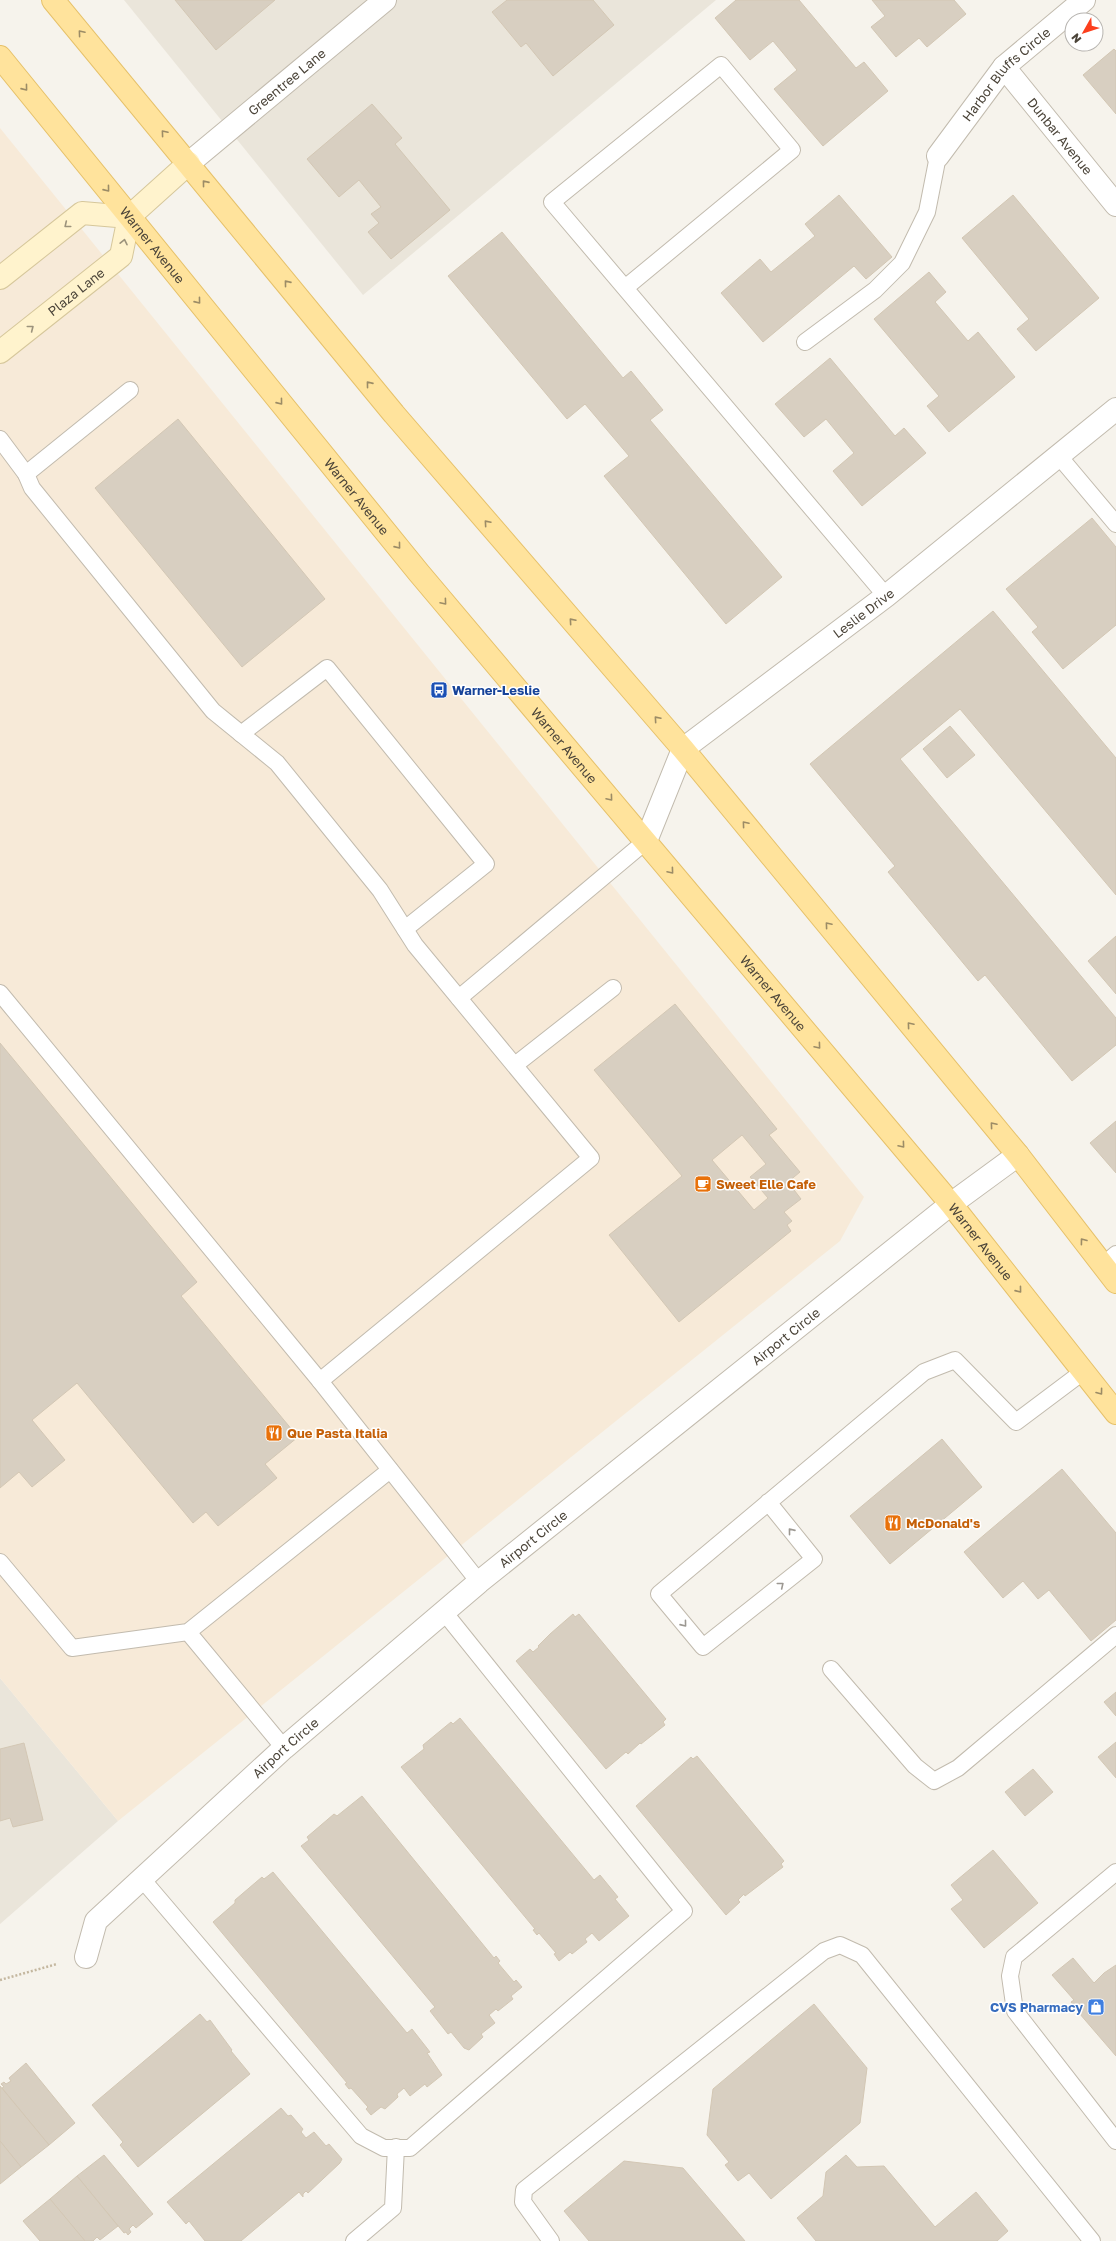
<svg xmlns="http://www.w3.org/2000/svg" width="1116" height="2241" font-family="'Golos Text',sans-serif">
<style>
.residential{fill:#eae5da}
.commercial{fill:#f7ead8}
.building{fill:#d8cfc1;stroke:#d3c7b4;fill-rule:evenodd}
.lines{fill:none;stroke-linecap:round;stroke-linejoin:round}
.lane-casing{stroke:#c2bbae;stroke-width:18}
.street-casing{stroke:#c2bbae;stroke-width:24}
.secondary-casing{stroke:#d6c79b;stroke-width:24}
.primary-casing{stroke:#e6c16a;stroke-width:24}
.path{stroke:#c4b79f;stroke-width:2.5;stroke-dasharray:2 2;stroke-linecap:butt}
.lane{stroke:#fff;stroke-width:16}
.street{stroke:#fff;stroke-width:22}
.secondary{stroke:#fff3cd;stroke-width:22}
.primary{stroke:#ffe39c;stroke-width:22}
.oneway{stroke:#9c8c66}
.oneway2{stroke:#9c937c}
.oneway3{stroke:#9c9892}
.labels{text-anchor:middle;stroke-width:3;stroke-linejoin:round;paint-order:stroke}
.street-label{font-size:13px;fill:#4b4439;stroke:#fff}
.transit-label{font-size:13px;font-weight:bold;fill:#164399;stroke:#fff;text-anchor:start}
.food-label{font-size:13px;font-weight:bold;fill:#c56008;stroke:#fff;text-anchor:start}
.shop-label{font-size:13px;font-weight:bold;fill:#366cbe;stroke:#fff;text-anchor:end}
</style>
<rect width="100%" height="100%" fill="#f6f3ec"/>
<g class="residential">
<path d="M124 0H716L363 295Z"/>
<path d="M0 1678 118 1821 0 1924Z"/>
</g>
<path class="commercial" d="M0 128 864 1197 840 1241 118 1821 0 1678Z"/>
<g class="building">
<path d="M175 0H275L216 50Z"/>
<path d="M507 0H593L614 25 553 76 526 43 521 47 492 12Z"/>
<path d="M736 0H799L856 68 864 62 888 91 823 146 774 89 797 70 773 41 750 60 715 18Z"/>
<path d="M872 0H954L966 14 927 47 919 38 896 57 871 27 885 16Z"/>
<path d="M1114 49 1116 51V114L1083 75Z"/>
<path d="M372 104 402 138 395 144 450 210 391 259 368 232 379 223 371 214 381 207 359 180 339 197 307 159Z"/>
<path d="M839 195 892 257 866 279 854 266 763 342 721 293 760 259 771 272 815 236 805 224Z"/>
<path d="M1013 195 1099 298 1036 351 1017 329 1029 319 962 238Z"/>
<path d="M502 232 623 378 631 371 663 410 650 420 782 577 726 624 604 476 629 456 585 404 567 419 448 276Z"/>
<path d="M929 272 946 292 935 302 968 341 978 332 1015 377 949 432 927 406 939 396 874 319Z"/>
<path d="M830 358 895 436 904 428 926 453 862 506 833 471 854 453 826 419 804 437 775 404Z"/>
<path d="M178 419 325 599 242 667 95 488Z"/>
<path d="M1092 518 1116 547V625L1063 669 1032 632 1038 627 1006 589Z"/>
<path d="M993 611 1116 758V895L960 709 900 759 1116 1018V1045L1072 1081 985 975 978 981 888 872 895 866 810 764Z"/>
<path d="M950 726 975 755 947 778 923 749Z"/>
<path d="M1116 936V994L1088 961Z"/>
<path d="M675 1004 777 1129 769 1135 800 1172 788 1182 801 1199 784 1212 792 1221 787 1225 791 1231 679 1322 609 1235 682 1176 594 1070ZM742 1135 766 1164 750 1177 768 1198 754 1210 712 1160Z"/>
<path d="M0 1043 197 1282 181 1296 298 1437 265 1464 277 1478 218 1526 206 1512 193 1523 77 1383 32 1420 65 1460 32 1487 19 1472 0 1488Z"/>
<path d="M1116 1121V1173L1090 1143Z"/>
<path d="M942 1439 982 1487 890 1564 850 1516Z"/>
<path d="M1062 1469 1116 1533V1620L1091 1641 1049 1590 1038 1599 1023 1581 1003 1598 964 1552Z"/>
<path d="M573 1614 575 1617 579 1614 666 1719 663 1722 665 1725 641 1744 640 1743 628 1754 626 1752 606 1769 516 1661 530 1649 533 1652 539 1647 538 1646 550 1634Z"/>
<path d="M1116 1692V1716L1104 1702Z"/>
<path d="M460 1718 594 1880 600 1875 618 1897 615 1899 629 1916 599 1941 592 1933 585 1939 587 1942 572 1954 570 1952 559 1961 554 1954 556 1953 539 1933 537 1935 533 1930 535 1929 401 1767 424 1749 423 1745 451 1722 453 1724Z"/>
<path d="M1116 1742V1778L1098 1757Z"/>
<path d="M24 1743 43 1820 13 1827 10 1818 0 1821V1749Z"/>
<path d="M697 1756 784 1861 781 1864 783 1867 745 1896 744 1894 738 1900 740 1902 726 1915 636 1806 691 1757 693 1759Z"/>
<path d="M1033 1769 1053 1792 1025 1816 1005 1792Z"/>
<path d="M362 1796 494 1958 496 1956 500 1961 498 1963 514 1982 516 1980 522 1987 511 1996 513 1999 498 2011 496 2009 489 2015 495 2023 481 2034 483 2037 469 2050 464 2048 451 2032 448 2034 430 2011 435 2007 301 1846 309 1840 307 1837 334 1814 337 1816Z"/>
<path d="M993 1850 1038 1903 984 1948 951 1909 963 1900 951 1885Z"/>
<path d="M273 1872 407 2033 412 2029 430 2052 427 2053 442 2075 427 2087 425 2084 410 2096 404 2088 397 2094 398 2097 385 2109 381 2107 371 2115 366 2109 368 2107 351 2088 349 2089 345 2084 347 2083 213 1922 235 1903V1900L262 1877 264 1879Z"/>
<path d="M1073 1958 1094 1983 1104 1973 1116 1965V2056L1079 2013 1071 2002 1074 2000 1052 1975Z"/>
<path d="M814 2004 867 2068 860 2123 771 2199 749 2173 738 2181 725 2165 729 2162 707 2135 713 2089Z"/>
<path d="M200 2014 207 2022 210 2020 232 2050 231 2051 250 2074 138 2167 120 2145 123 2142 92 2105Z"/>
<path d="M26 2063 75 2123 49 2145 2 2088 4 2087 1 2084 4 2082 6 2084 11 2081 9 2078Z"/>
<path d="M0 2086 49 2145 21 2167 0 2141Z"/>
<path d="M281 2108 288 2116 291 2115 303 2129 301 2132 306 2138 314 2132 326 2146 329 2144 342 2159 340 2163 308 2193 306 2191 303 2194V2197L299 2192 241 2241H205L189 2221 186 2224 167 2202Z"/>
<path d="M0 2141 21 2167 0 2184Z"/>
<path d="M104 2155 153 2214 136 2228 133 2225 129 2229 131 2232 128 2235 126 2232 124 2233 77 2176Z"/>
<path d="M846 2155 857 2167 884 2166 935 2227 976 2192 1008 2231 997 2241H816L797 2218 823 2196 826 2172Z"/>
<path d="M624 2161 683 2168 745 2241H589L564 2211Z"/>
<path d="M77 2176 118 2226 100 2240 97 2237 93 2241H85L50 2199Z"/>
<path d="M50 2199 85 2241H40L23 2221Z"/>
</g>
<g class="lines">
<g class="lane-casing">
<g id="lane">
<path d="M625 288 792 150 721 65 552 202 886 596"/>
<path d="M805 342 875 290 902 263 927 212 938 156"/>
<path d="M0 439 26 474 32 488 213 711 277 763 380 890 415 945 591 1158 320 1381"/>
<path d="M1058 455 1116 524"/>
<path d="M26 474 130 390"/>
<path d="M241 734 327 668 486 864 405 929"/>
<path d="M0 993 320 1381 479 1582"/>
<path d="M459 998 646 841"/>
<path d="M515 1065 613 988"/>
<path d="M1102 1266 1116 1254"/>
<path d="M768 1502 814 1559 703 1647 659 1594 924 1372 955 1360 1016 1422 1084 1371"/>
<path d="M0 1562 72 1648 188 1632 390 1470"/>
<path d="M188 1632 284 1748"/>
<path d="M831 1669 915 1766 934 1781 958 1768 1116 1635"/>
<path d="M1116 1872 1014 1957 1010 1976 1015 2011 1116 2141"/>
<path d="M142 1879 361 2136 384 2148H410L684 1911 444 1612"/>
<path d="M354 2241 393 2208 396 2147"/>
<path d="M551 2241 523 2202 524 2190 824 1951 840 1945 862 1955 1092 2241"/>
</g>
</g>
<g class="street-casing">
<g id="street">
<path id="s1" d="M1004 67 1116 205"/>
<path id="s2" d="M938 156 1004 67 1084 0"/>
<path id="s3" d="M189 163 385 0"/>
<path id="s4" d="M646 841 683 749 886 596 1116 409"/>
<path id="s5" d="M86 1957 96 1921 284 1748 479 1582 951 1204 1018 1155"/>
</g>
</g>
<g class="secondary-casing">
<g id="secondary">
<path d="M0 278 82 213 129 217"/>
<path id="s6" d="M0 352 121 256 129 217 189 163"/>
</g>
</g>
<g class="primary-casing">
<g id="primary">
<path d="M53 0 394 414 683 749 1018 1155 1116 1282"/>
<path id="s7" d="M0 57 419 573 951 1204 1116 1413"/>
</g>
</g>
<path class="path" d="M0 1980 57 1964"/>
<use href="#lane" class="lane"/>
<use href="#street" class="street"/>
<use href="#secondary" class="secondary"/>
<use href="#primary" class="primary"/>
</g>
<defs><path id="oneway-chevron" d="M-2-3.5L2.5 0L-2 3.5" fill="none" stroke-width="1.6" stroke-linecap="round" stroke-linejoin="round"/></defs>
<g class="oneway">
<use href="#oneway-chevron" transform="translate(81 33) rotate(-130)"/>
<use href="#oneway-chevron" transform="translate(25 88) rotate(51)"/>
<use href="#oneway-chevron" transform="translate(164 133) rotate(-130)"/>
<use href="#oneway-chevron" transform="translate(205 183) rotate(-129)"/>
<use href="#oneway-chevron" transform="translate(107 189) rotate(51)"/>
<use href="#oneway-chevron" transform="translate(287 283) rotate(-129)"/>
<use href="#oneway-chevron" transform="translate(198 301) rotate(51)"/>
<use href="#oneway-chevron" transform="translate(369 384) rotate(-129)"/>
<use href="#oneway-chevron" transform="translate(280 402) rotate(51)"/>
<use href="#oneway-chevron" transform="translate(487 523) rotate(-131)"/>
<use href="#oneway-chevron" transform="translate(398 546) rotate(51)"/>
<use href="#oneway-chevron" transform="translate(444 602) rotate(50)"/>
<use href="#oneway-chevron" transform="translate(572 621) rotate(-131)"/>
<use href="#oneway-chevron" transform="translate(657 719) rotate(-131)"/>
<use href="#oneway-chevron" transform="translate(610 798) rotate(50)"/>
<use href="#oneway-chevron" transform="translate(745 824) rotate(-130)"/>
<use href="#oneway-chevron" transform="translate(671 871) rotate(50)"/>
<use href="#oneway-chevron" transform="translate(828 925) rotate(-130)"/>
<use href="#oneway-chevron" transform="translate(910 1025) rotate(-130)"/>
<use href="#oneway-chevron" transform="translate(818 1046) rotate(50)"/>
<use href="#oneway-chevron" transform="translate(993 1125) rotate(-130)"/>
<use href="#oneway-chevron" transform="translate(902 1145) rotate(50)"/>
<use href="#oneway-chevron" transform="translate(1083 1241) rotate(-127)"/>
<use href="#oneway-chevron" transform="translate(1019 1290) rotate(51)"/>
<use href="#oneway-chevron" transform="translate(1100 1392) rotate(53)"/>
</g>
<g class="oneway2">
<use href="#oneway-chevron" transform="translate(67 225) rotate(141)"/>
<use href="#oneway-chevron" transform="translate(124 242) rotate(-78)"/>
<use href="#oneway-chevron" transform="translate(31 328) rotate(-38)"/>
</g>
<g class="oneway3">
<use href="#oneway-chevron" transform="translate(791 1531) rotate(-129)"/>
<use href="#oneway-chevron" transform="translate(781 1585) rotate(-39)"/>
<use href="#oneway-chevron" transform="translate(684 1624) rotate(51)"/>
</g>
<defs>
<g id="bus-square" transform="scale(0.9)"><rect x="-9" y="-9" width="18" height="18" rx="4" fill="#1a4fb4" stroke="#fff"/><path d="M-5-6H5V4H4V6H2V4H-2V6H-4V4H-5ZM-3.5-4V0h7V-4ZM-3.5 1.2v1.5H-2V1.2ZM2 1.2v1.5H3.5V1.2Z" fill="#fff"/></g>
<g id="cafe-square" transform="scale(0.9)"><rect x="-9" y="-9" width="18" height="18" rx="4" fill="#e8710a" stroke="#fff"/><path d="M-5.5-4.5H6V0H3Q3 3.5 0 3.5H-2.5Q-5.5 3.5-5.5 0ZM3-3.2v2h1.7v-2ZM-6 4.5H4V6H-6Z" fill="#fff"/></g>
<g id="restaurant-square" transform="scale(0.9)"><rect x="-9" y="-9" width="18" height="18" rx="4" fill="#e8710a" stroke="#fff"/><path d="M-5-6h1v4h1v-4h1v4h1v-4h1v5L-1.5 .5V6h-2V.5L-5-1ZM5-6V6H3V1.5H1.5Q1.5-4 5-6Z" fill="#fff"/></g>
<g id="shop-square" transform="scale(0.9)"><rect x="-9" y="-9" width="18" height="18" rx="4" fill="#3f7fe0" stroke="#fff"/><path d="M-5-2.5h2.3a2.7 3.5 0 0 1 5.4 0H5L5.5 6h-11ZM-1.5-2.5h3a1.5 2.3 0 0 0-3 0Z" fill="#fff"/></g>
</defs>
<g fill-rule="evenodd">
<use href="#bus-square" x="439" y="690"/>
<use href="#cafe-square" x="703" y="1184"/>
<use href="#restaurant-square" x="274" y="1433"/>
<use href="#restaurant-square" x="893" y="1523"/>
<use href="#shop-square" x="1096" y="2007"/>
</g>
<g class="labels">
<g class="street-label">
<text dy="5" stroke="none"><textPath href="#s2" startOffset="107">Harbor Bluffs Circle</textPath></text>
<text dy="5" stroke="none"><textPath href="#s3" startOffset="127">Greentree Lane</textPath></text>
<text dy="5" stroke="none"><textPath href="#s1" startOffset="89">Dunbar Avenue</textPath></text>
<text dy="5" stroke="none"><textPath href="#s7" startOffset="242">Warner Avenue</textPath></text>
<text dy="5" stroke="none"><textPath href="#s6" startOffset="97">Plaza Lane</textPath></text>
<text dy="5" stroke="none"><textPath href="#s7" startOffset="566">Warner Avenue</textPath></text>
<text dy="5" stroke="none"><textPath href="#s4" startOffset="325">Leslie Drive</textPath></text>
<text dy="5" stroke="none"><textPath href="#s7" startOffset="890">Warner Avenue</textPath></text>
<text dy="5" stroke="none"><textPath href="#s7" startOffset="1214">Warner Avenue</textPath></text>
<text dy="5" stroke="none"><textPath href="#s7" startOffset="1538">Warner Avenue</textPath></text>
<text dy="5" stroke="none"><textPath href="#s5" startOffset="942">Airport Circle</textPath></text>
<text dy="5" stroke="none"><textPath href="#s5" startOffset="618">Airport Circle</textPath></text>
<text dy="5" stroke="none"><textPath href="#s5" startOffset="294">Airport Circle</textPath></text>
</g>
<g class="transit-label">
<text x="452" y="695">Warner-Leslie</text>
</g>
<g class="food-label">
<text x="716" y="1189">Sweet Elle Cafe</text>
<text x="287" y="1438">Que Pasta Italia</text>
<text x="906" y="1528">McDonald's</text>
</g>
<g class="shop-label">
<text x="1083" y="2012">CVS Pharmacy</text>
</g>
</g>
<g transform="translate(1084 32) rotate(231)"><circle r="19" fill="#ffffff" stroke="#b7b4b0"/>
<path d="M0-3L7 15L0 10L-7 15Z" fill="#fc3f1d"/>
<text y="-6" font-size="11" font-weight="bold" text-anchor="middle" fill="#4b4439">N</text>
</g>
</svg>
